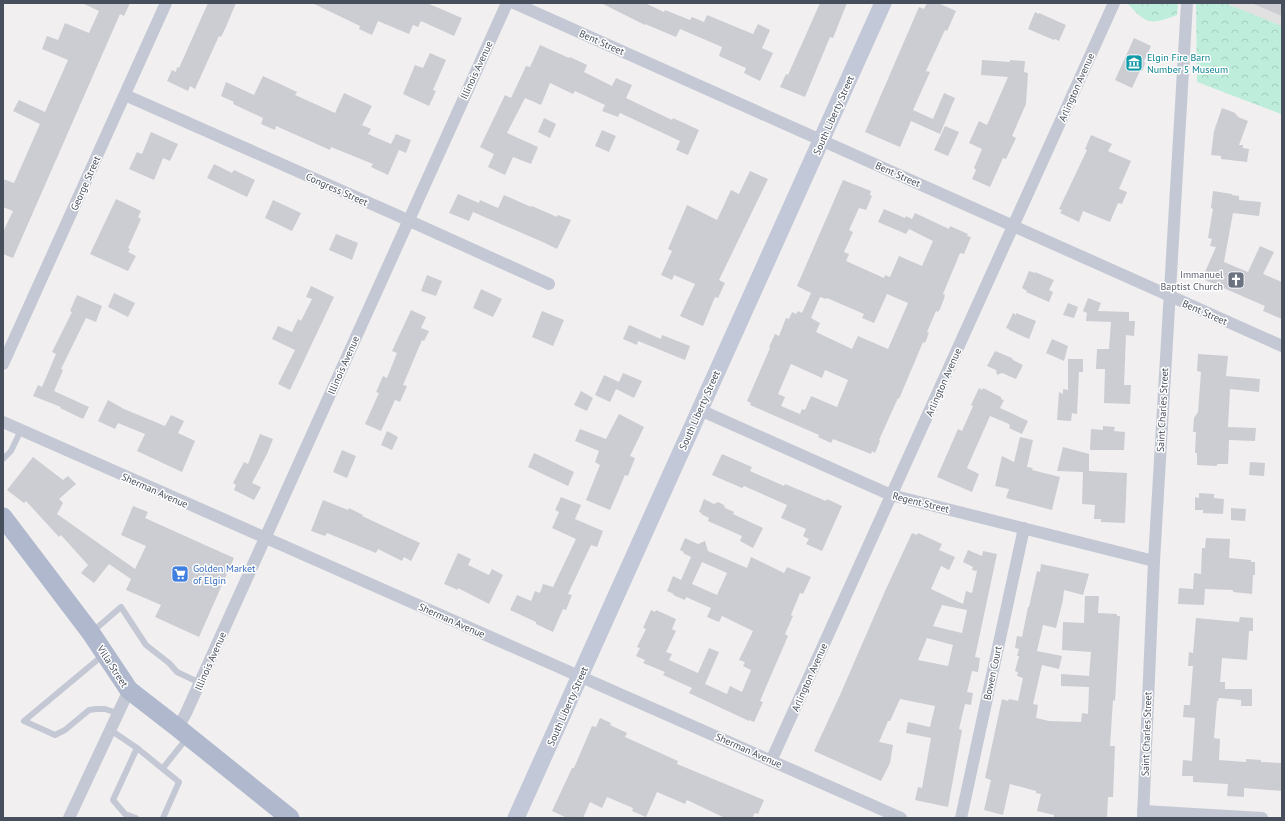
<svg xmlns="http://www.w3.org/2000/svg" width="1285" height="821" font-family="'PT Sans',sans-serif">
<style>
.education{fill:#e2e1e1}
.forest{fill:url(#forest-crowns)}
.building{fill:#cccdd3;fill-rule:evenodd}
.lines{fill:none;stroke-linecap:round;stroke-linejoin:round}
.lane{stroke:#c3c8d4;stroke-width:6}
.street{stroke:#c3c8d4;stroke-width:12}
.secondary{stroke:#c2c8d7;stroke-width:17}
.primary{stroke:#afb8cd;stroke-width:19}
.labels{text-anchor:middle;stroke-width:3;stroke-linejoin:round;paint-order:stroke}
.street-label{font-size:10px;fill:#474e5c;stroke:#fff}
.culture-label{font-size:10px;fill:#0d838f;stroke:#fff;text-anchor:start}
.worship-label{font-size:10px;fill:#5b616d;stroke:#fff;text-anchor:end}
.shop-label{font-size:10px;fill:#366cbe;stroke:#fff;text-anchor:start}
</style>
<defs>
<pattern id="forest-crowns" width="20" height="18" patternUnits="userSpaceOnUse"><rect width="20" height="18" fill="#beeedb"/><path d="M2 6a3 3 0 1 1 6 0M12 15a3 3 0 1 1 6 0" fill="none" stroke="#a5cebe"/></pattern>
</defs>
<rect width="100%" height="100%" fill="#f1efef"/>
<path class="education" d="M1225 3H1282V27Z"/>
<g class="forest">
<path d="M1127 3H1178L1177 15C1149 25 1148 25 1127 3Z"/>
<path d="M1196 3H1225L1282 26V109L1281 114 1197 82Z"/>
</g>
<g class="building">
<path d="M82 3H130L124 16 120 14 13 258 3 254V232L13 211 3 207V179L14 183 40 124 13 111 19 100 45 112 68 60 42 49 47 36 58 40 65 23 89 33 99 11Z"/>
<path d="M208 3H236L225 29 221 37 219 36 195 89 190 86 188 91 167 81 172 70 176 72 177 67 179 68Z"/>
<path d="M312 3H427L462 18 454 36 421 21 418 27 413 25 409 34 378 21 372 35 359 29 360 26Z"/>
<path d="M601 3H645L664 12 665 10 690 20 692 17 704 22 707 15 753 34 758 24 770 30 762 48 773 53 760 81 744 73 746 68 719 56 722 47 680 29 676 37 645 24V25Z"/>
<path d="M820 3H847L833 38 830 37 805 97 780 87 786 74 788 75Z"/>
<path d="M927 3H938L956 11 947 31 945 30 926 71 930 72 913 110 933 119 944 93 955 98 940 134 911 121 900 147 865 132 919 7 924 9Z"/>
<path d="M1251 3H1282V16Z"/>
<path d="M1035 12 1039 14V13L1066 25 1059 41 1055 39 1054 40 1028 29Z"/>
<path d="M1134 38 1151 46 1144 61 1145 64 1142 71H1140L1132 88 1115 80Z"/>
<path d="M540 45 569 58 570 57 587 65 584 72 612 86 616 78 632 85 626 98 672 120 673 118 699 130 688 155 676 150 680 141 620 113 618 117 602 111 605 105 575 91 573 94 550 83 541 105 525 98 507 133 538 147 531 164 513 157 505 175 488 167 494 154 480 147 505 95 511 98 526 66 530 67Z"/>
<path d="M430 53 446 60 433 90 436 91 429 106 403 94 415 65 423 68Z"/>
<path d="M982 60 1010 62V60L1025 61 1024 72 1028 73 1026 104 1012 136 1016 138 1006 159 1003 158 990 187 972 179 976 170 974 168 982 149 969 143 979 121 987 125 1008 77 981 75Z"/>
<path d="M263 76 297 92 295 95 335 113 344 93 372 106 362 125 371 129 368 134 391 144 396 134 411 140 406 153 399 150 388 175 371 167 373 164 331 147 330 150 276 126 275 130 261 124 263 118 233 104 234 102 221 96 226 82 254 95Z"/>
<path d="M1222 108 1235 113 1238 117 1248 121 1239 145H1243V148L1249 149 1247 162 1221 159V156L1211 155 1214 131Z"/>
<path d="M544 118 556 124 550 138 538 132Z"/>
<path d="M945 126 959 132 948 156 934 150Z"/>
<path d="M602 130 616 136 609 152 595 146Z"/>
<path d="M151 132 178 144 170 161 163 158 154 180 129 169 137 152 142 154Z"/>
<path d="M1091 135 1112 144 1108 151 1131 161 1119 189 1127 192 1122 204 1118 203 1110 222 1083 211 1079 222 1060 213 1062 210 1059 209 1087 150 1085 149Z"/>
<path d="M214 164 232 173 234 170 255 180 247 197 207 178Z"/>
<path d="M750 171 768 179 719 280 725 283 718 298 715 297 703 326 680 316 695 284 674 275 672 280 661 275 672 251 668 249 687 205 717 220 731 190 739 194Z"/>
<path d="M843 180 871 191 870 195 872 196 866 210 859 208 849 230 853 232 844 252 849 254 846 261 884 278 885 275 890 277 899 256 922 266 933 241 909 229 906 234 878 222 884 209 905 218 906 216 912 219 915 213 949 229 950 226 968 234 967 236 971 237 964 254 960 253 943 294 945 295 944 299 940 309 938 312 936 311 927 332 929 333 925 343 923 342 899 399 898 398 879 440 880 441 875 453 872 451 871 454 833 439 831 443 818 437 819 435 750 405 751 403 747 401 770 348 769 347 775 334 779 336 786 318 789 319 792 312 796 314 798 311 802 313 811 293 797 286ZM887 294 908 303 888 349 858 336 852 349 816 332 820 323 811 318 820 297 826 299 827 298 864 314 862 318 874 323ZM791 364 822 378 825 370 848 380 837 407 811 396 805 410 802 409 800 414 781 406 785 397 778 394Z"/>
<path d="M1213 191 1232 194V195L1239 196V200L1261 202 1259 216 1233 213 1224 262 1248 272 1260 246 1274 252 1263 274 1282 282V319L1263 311 1265 306 1205 280 1207 273 1205 272 1216 247 1210 246 1212 239 1208 238 1213 209 1211 208Z"/>
<path d="M458 194 479 203 480 200 498 208 504 195 531 207 532 206 557 217 558 215 571 220 557 249 545 243 473 212 469 221 449 213Z"/>
<path d="M116 199 141 211 138 217 141 219 128 248 130 249 128 252 136 256 128 271 90 254Z"/>
<path d="M273 200 301 213 292 231 265 218Z"/>
<path d="M336 234 358 243 352 260 329 250Z"/>
<path d="M1029 271 1035 273V272L1054 280 1049 290 1053 292 1049 302 1026 292 1027 291 1022 288Z"/>
<path d="M427 275 442 281 436 296 421 291Z"/>
<path d="M311 286 334 297 290 390 278 384 295 350 272 339 278 326 292 332 298 319 301 321 312 299 306 297Z"/>
<path d="M481 289 502 299 493 317 473 308Z"/>
<path d="M114 293 135 303 128 317 108 307Z"/>
<path d="M77 295 102 306 96 322 86 318 61 369 63 370 54 391 89 407 83 419 60 408 61 407 33 396 38 385 42 387 56 354 52 352 72 312 70 311Z"/>
<path d="M1088 298 1101 303 1098 311 1129 312V321H1135L1134 336 1126 335 1124 385H1131L1130 404 1104 403 1105 369H1096L1097 349H1109L1111 322 1086 321 1087 313 1083 311Z"/>
<path d="M1068 303 1078 307 1074 318 1063 315Z"/>
<path d="M411 310 426 317 421 328 429 331 424 341 422 340 403 385 407 386 400 402 395 400 381 431 365 424 379 393 376 392 383 376 387 378 397 353 392 351Z"/>
<path d="M542 311 564 320 553 346 532 337Z"/>
<path d="M1013 313 1016 315V313L1036 321 1029 339 1009 330V329L1006 328Z"/>
<path d="M629 325 661 339 662 335 690 346 685 360 638 341 637 345 623 339Z"/>
<path d="M1052 339 1068 346 1064 361 1046 353Z"/>
<path d="M995 351 1012 358 1013 360 1023 365 1016 379 1002 373 997 375 996 370 987 366Z"/>
<path d="M1198 354 1228 356 1226 376 1260 379 1259 392 1230 389 1228 427 1256 428 1255 441 1229 440 1228 464H1217V466L1197 465V453H1195L1196 432H1193L1194 418 1198 412 1201 372 1197 371Z"/>
<path d="M1068 359H1083V372H1079L1077 414 1072 413 1071 421 1057 420 1059 392 1063 394V389L1068 390Z"/>
<path d="M623 373 642 381 634 398 616 389 610 402 595 395 604 375 619 382Z"/>
<path d="M979 388 982 390 983 388 1001 397V399L1004 400 1000 408 1028 421 1022 434 1009 428 1010 426 1009 424 990 416 967 468 979 474 972 492 937 477 958 429 962 431 973 406 971 405Z"/>
<path d="M581 391 593 398 587 411 574 405Z"/>
<path d="M108 400 124 409 165 426 171 415 184 421 178 433 195 441 182 472 137 451 145 434 118 423 115 429 98 421Z"/>
<path d="M619 414 644 427 630 456 635 458 628 476 625 475 610 510 586 500 600 465 595 462 599 451 575 441 580 429 606 439Z"/>
<path d="M1103 426 1115 427 1114 431 1125 432 1124 450H1090L1091 429 1103 430Z"/>
<path d="M387 431 398 437 392 450 381 445Z"/>
<path d="M260 434 273 439 267 454 252 483 261 487 254 500 234 490 236 485 233 483 244 462 248 464Z"/>
<path d="M1020 437 1033 440 1027 467 1033 468 1032 470 1060 477 1052 510 1006 498 1009 489 995 486 1002 456 1014 462Z"/>
<path d="M1063 447 1089 454V471L1127 473 1125 523 1101 522V519H1094L1095 505 1082 504 1083 472 1057 471Z"/>
<path d="M342 450 356 456 347 478 333 472Z"/>
<path d="M534 453 574 472 568 486 528 467Z"/>
<path d="M722 454 752 467 750 471 784 486 785 484 826 501 827 499 842 506 822 551 806 544 809 539 803 536 806 529 781 518 787 505 744 486 742 488 712 475Z"/>
<path d="M33 457 63 480 68 476 76 484 59 499 63 503 57 514 135 569 146 546 121 535 133 506 148 512 145 518 234 558 199 637 155 617 161 605 126 590 131 579 109 564 94 583 81 573 88 565 61 535 59 537 26 501 24 503 7 490Z"/>
<path d="M1250 462 1265 463 1264 476 1249 475Z"/>
<path d="M1199 493 1214 494V498L1224 499 1223 514 1203 513V510H1195V497L1199 498Z"/>
<path d="M561 497 581 505 575 519 603 531 597 547 591 545 568 594 572 595 566 610 563 609 553 632 536 624V622L510 610 517 595 531 601 535 591 540 593 543 584 553 587 576 539 552 528 559 512 555 510Z"/>
<path d="M704 499 714 504 718 502 724 505 725 508 734 512 733 514 763 528 753 548 740 541 742 536 708 521 709 518 701 514 702 513 699 512Z"/>
<path d="M323 500 348 510 349 508 363 515 362 516 420 543 411 561 404 557 402 561 378 549 376 553 327 533 325 536 311 531Z"/>
<path d="M1231 508 1246 509 1245 521 1231 520Z"/>
<path d="M912 533 917 535 918 533 942 544 939 550 955 557 949 570 941 566 931 589 963 604 966 591 972 593 977 571 972 570 973 567 963 562 968 550 982 556 983 551 997 554 975 657 980 658 978 672 972 671 967 692 973 693 971 705 965 704 959 729 962 730 948 807 915 800 918 787 922 788 931 738 906 733 908 722 930 727 935 706 900 699 890 721H888L879 742 893 745 890 763 881 781 814 751 840 695 886 589ZM942 605 967 610 962 633 933 626ZM927 638 953 645 948 666 918 660Z"/>
<path d="M685 538 698 544 705 541 708 551 747 568 751 557 784 573 787 567 811 577 803 594 800 593 791 615 793 616 785 634 788 636 760 701 763 702 754 722 749 720V721L689 693 692 688 663 675 665 672 643 663 645 660 636 656 640 648 637 647 646 629 643 628 651 610 655 612 656 610 676 619 672 629 676 631 666 652 672 654 669 660 698 673 709 648 719 652 705 684 727 694 730 686 742 692 751 670 743 666 745 662 739 660 753 631 722 616 719 622 707 617 711 608 686 597 685 600 673 595 674 594 667 591 673 576 681 580 691 557 683 553 684 552 680 550ZM702 562 727 573 717 595 692 584Z"/>
<path d="M1206 538 1230 539 1229 558 1251 560V562H1255V575H1253L1252 594 1233 592V590L1205 589 1204 605 1178 604 1179 588 1193 589 1194 573 1201 574 1202 548H1205Z"/>
<path d="M458 553 471 559 468 565 489 575 492 569 503 575 489 604 458 588V590L444 584Z"/>
<path d="M1041 564 1089 574 1083 595 1064 590 1063 600 1056 628 1043 625 1037 651 1062 656 1059 669 1042 665 1033 704 1038 705 1036 718 1049 721 1081 722 1082 713 1088 714 1089 687 1061 686V674L1089 676 1091 652 1062 650 1063 622 1084 623 1085 596H1099L1098 613 1117 614V616H1120L1115 701 1113 700 1110 746H1115L1113 797H1108L1107 818H1054V815L1037 811 1041 794 1036 793V791L1010 784 1003 815 984 810 991 780 985 778 1002 699 1008 701 1009 699 1018 701 1023 678 1017 676 1018 672 1015 671 1019 656H1017L1019 649 1015 648 1017 636 1022 637 1028 607H1029L1037 571 1040 572Z"/>
<path d="M1240 617 1253 618V631H1249L1247 660 1222 658 1220 682H1225V689H1252V706H1241V700L1219 698 1218 701H1217L1214 738 1220 739 1219 760 1246 762V759L1261 760V762L1282 763V791L1244 788V797L1227 796 1228 784 1193 782V776H1182L1183 760 1192 761 1195 718 1183 717 1184 705H1190L1193 666H1188L1189 652 1193 653 1196 618 1239 622Z"/>
<path d="M600 718 611 723 610 725 627 733 625 737 678 761 677 764 764 800 758 814 755 813 752 818H725L687 800 685 804 657 792 646 817 632 811 633 808 607 797 602 808 590 802 583 818H567L552 811 572 768H574L592 726 596 727Z"/>
</g>
<g class="lines">
<g class="lane">
<path d="M3 459 11 451 21 430"/>
<path d="M92 632 121 607 146 645 169 663 177 672 200 683"/>
<path d="M102 656 24 721 55 735 65 730 89 710 96 709H105L117 713"/>
<path d="M109 729 137 748 179 782 163 818"/>
<path d="M163 768 187 738"/>
<path d="M136 818 125 814 113 800 137 748"/>
</g>
<g class="street">
<path d="M514 3 1282 346"/>
<path d="M125 95 392 213 549 284"/>
<path d="M3 364 166 3"/>
<path d="M700 410 891 495 1154 561"/>
<path d="M3 422 901 818"/>
<path d="M178 728 186 713 507 3"/>
<path d="M771 761 1114 3"/>
<path d="M1143 811 1262 818"/>
<path d="M69 818 129 690"/>
<path d="M961 818 1024 528"/>
<path d="M1143 818 1154 561 1187 3"/>
</g>
<path class="secondary" d="M516 818 883 3"/>
<path class="primary" d="M3 517 91 633 129 690 178 728 290 818"/>
</g>
<defs>
<g id="museum-square" transform="scale(0.9)"><rect x="-9" y="-9" width="18" height="18" rx="4" fill="#0f9aa8" stroke="#fff"/><path d="M0-6L6-3V-2H-6V-3ZM-5-1h2V3h-2ZM-1-1h2V3h-2ZM3-1h2V3H3ZM-6 4H6V6H-6Z" fill="#fff"/></g>
<g id="church-square" transform="scale(0.9)"><rect x="-9" y="-9" width="18" height="18" rx="4" fill="#6b7280" stroke="#fff"/><path d="M-1.2-6h2.4v3.5h3.3v2.4h-3.3V6h-2.4V-.1h-3.3v-2.4h3.3Z" fill="#fff"/></g>
<g id="supermarket-square" transform="scale(0.9)"><rect x="-9" y="-9" width="18" height="18" rx="4" fill="#3f7fe0" stroke="#fff"/><path d="M-6-5.5h2.5l.6 2H6L4.5 2H-2.5L-4.4-4H-6ZM-1.5 3.2a1.3 1.3 0 1 0 .1 0ZM3 3.2a1.3 1.3 0 1 0 .1 0Z" fill="#fff"/></g>
</defs>
<g fill-rule="evenodd">
<use href="#museum-square" x="1134" y="63"/>
<use href="#church-square" x="1236" y="280"/>
<use href="#supermarket-square" x="180" y="574"/>
</g>
<g class="labels">
<g class="street-label">
<text transform="translate(602 42) rotate(24)" y="4">Bent Street</text>
<text transform="translate(476 70) rotate(-65)" y="4">Illinois Avenue</text>
<text transform="translate(1076 87) rotate(-66)" y="4">Arlington Avenue</text>
<text transform="translate(833 115) rotate(-66)" y="4">South Liberty Street</text>
<text transform="translate(898 174) rotate(24)" y="4">Bent Street</text>
<text transform="translate(85 183) rotate(-66)" y="4">George Street</text>
<text transform="translate(337 189) rotate(24)" y="4">Congress Street</text>
<text transform="translate(1205 312) rotate(24)" y="4">Bent Street</text>
<text transform="translate(343 365) rotate(-66)" y="4">Illinois Avenue</text>
<text transform="translate(943 382) rotate(-66)" y="4">Arlington Avenue</text>
<text transform="translate(699 410) rotate(-66)" y="4">South Liberty Street</text>
<text transform="translate(1162 410) rotate(-87)" y="4">Saint Charles Street</text>
<text transform="translate(155 490) rotate(24)" y="4">Sherman Avenue</text>
<text transform="translate(921 502) rotate(14)" y="4">Regent Street</text>
<text transform="translate(452 620) rotate(24)" y="4">Sherman Avenue</text>
<text transform="translate(210 661) rotate(-66)" y="4">Illinois Avenue</text>
<text transform="translate(113 666) rotate(57)" y="4">Villa Street</text>
<text transform="translate(992 673) rotate(-78)" y="4">Bowen Court</text>
<text transform="translate(809 677) rotate(-66)" y="4">Arlington Avenue</text>
<text transform="translate(567 706) rotate(-66)" y="4">South Liberty Street</text>
<text transform="translate(1146 734) rotate(-88)" y="4">Saint Charles Street</text>
<text transform="translate(749 750) rotate(24)" y="4">Sherman Avenue</text>
</g>
<g class="culture-label">
<text x="1147" y="61">Elgin Fire Barn<tspan x="1147" dy="12">Number 5 Museum</tspan></text>
</g>
<g class="worship-label">
<text x="1223" y="278">Immanuel<tspan x="1223" dy="12">Baptist Church</tspan></text>
</g>
<g class="shop-label">
<text x="193" y="572">Golden Market<tspan x="193" dy="12">of Elgin</tspan></text>
</g>
</g>
<rect width="1285" height="821" fill="none" stroke="#474e5c" stroke-width="8"/>
</svg>
